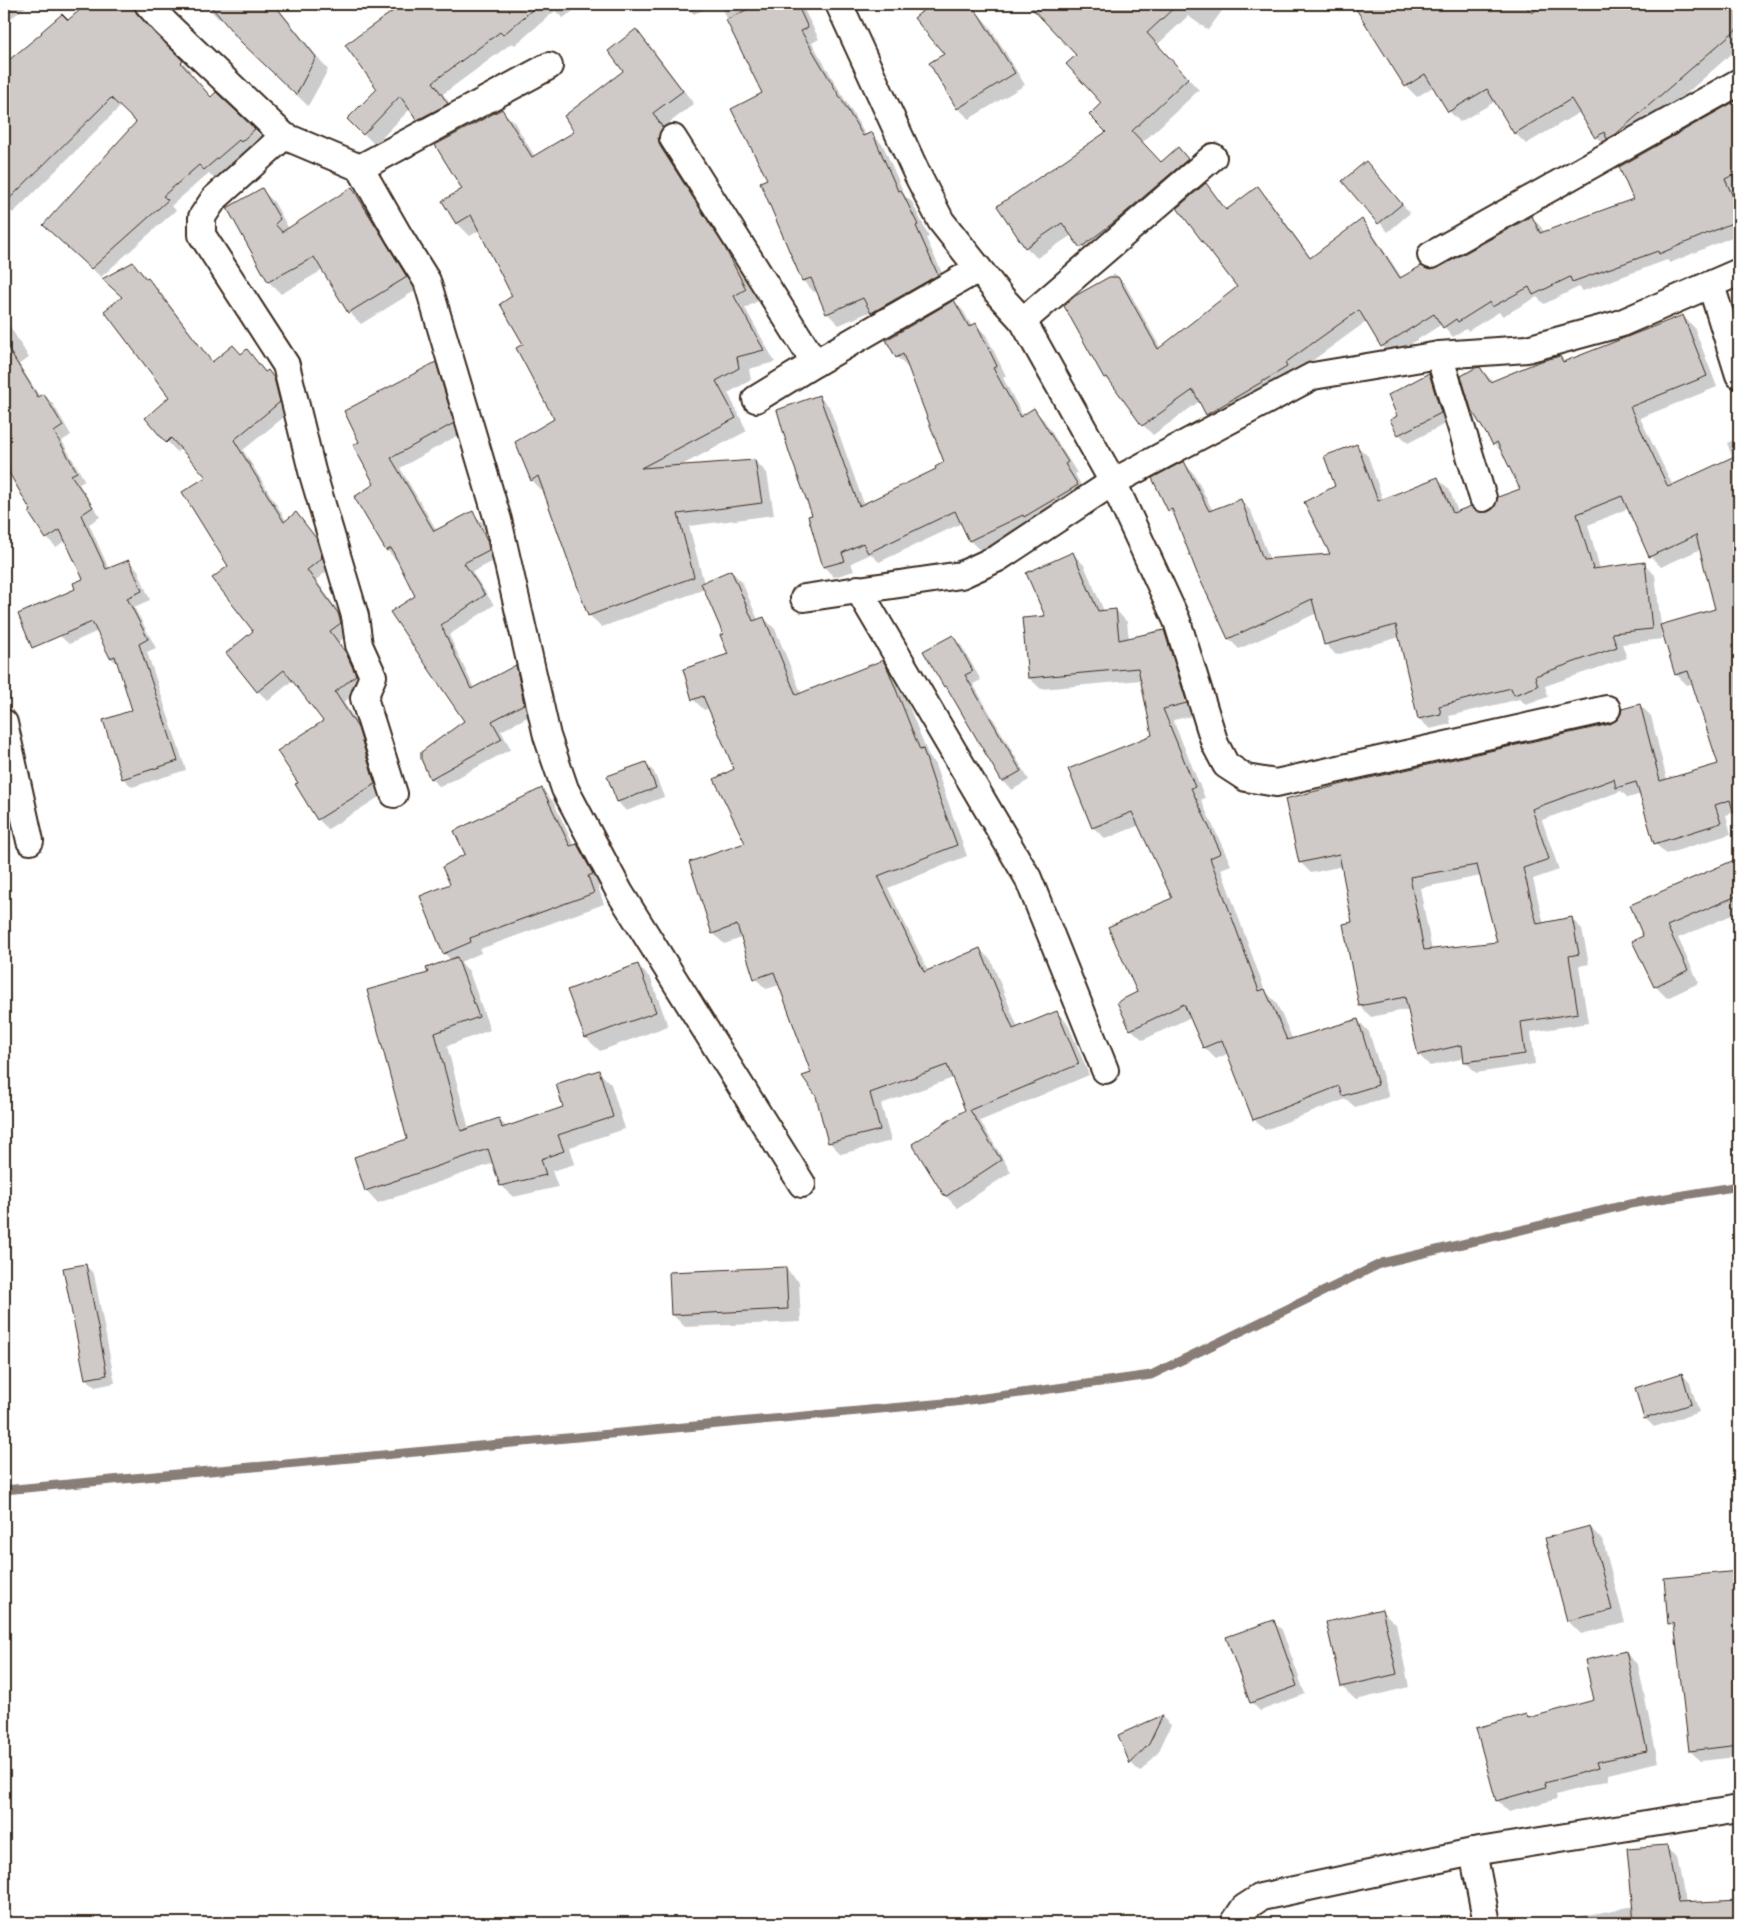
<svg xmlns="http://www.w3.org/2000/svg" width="1743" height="1927" font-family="Kalam,sans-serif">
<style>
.shadow{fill:#0003;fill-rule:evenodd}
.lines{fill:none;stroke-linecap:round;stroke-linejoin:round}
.stream{stroke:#887e77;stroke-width:9}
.building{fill:#cfcac7;stroke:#3b2a1e;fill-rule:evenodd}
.street-casing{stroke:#3b2a1e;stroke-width:30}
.street{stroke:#fff;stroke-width:26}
</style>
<rect width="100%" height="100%" fill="#fff"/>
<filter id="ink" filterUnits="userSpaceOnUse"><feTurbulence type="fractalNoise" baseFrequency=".02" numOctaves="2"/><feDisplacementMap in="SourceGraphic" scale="10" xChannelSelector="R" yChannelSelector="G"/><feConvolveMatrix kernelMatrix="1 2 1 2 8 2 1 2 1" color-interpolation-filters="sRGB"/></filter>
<g filter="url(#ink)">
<g class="shadow">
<path d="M4 4H29L4 24Z"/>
<path d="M89 4H133L142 15 146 25 191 71 189 73 211 98 216 94 264 139 251 151 249 148 214 179 209 173 171 206 176 210 101 277 53 234 138 122 121 106 13 213 4 204V57L8 62 68 22Z"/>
<path d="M204 4H275L328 70 308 106 254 53 222 17 219 19Z"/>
<path d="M392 4H583L563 18 555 11 515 45 512 43 443 94 458 115 429 131 410 109 375 145 349 119 379 90 396 10Z"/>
<path d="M684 4H716L694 14Z"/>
<path d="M720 4H801L819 39 812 43 866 136 871 133 883 145 905 196 912 202 929 237 926 238 948 286 884 324 872 311 839 325 828 314 818 291 814 292 803 281 762 183 769 180 763 93Z"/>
<path d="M912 4H970L990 27 1025 85 969 119 958 108 945 55 921 13Z"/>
<path d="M1030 4H1227L1208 30 1188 16 1157 45 1199 90 1142 143 1161 163 1178 149 1198 171 1092 258 1072 235 1037 258 1026 247 1108 132 1103 103 1078 55Z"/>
<path d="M1354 4H1739V47L1628 145 1607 148 1596 137 1580 112 1526 144 1515 133 1496 101 1460 122 1449 111 1434 86 1417 97 1406 86Z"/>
<path d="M636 31 648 43 694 104 665 126 674 141 758 301 745 308 775 362 749 369 751 380 728 393 747 431 680 466 754 460 767 473 774 515 689 526 704 583 731 571 742 582 758 620 764 618 775 629 802 695 882 662 894 673 900 684 929 757 934 762 967 856 888 888 928 971 979 949 991 960 1018 1028 1057 1012 1068 1024 1089 1075 980 1121 1011 1172 957 1208 946 1196 913 1145 967 1110 953 1078 881 1104 891 1141 841 1154 830 1143 813 1074 780 985 766 989 755 978 742 938 724 944 713 933 747 844 735 770 710 708 704 710 693 699 729 655 724 635 705 589 602 627 589 615 545 492 544 493 532 480 556 420 525 345 514 297 480 230 470 236 457 223 444 201 463 189 501 110 514 122 535 157 576 133 625 72Z"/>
<path d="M1737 102 1739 103V186L1734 189 1739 201V234L1670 263 1667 260 1583 291 1579 287 1544 304 1537 297 1503 316 1499 312 1468 331 1466 329 1453 337 1442 324 1392 356 1382 346 1367 321 1294 374 1217 424 1207 414 1200 401 1153 435 1143 425 1115 387 1105 377 1075 297 1115 274 1125 284 1161 349 1239 287 1206 185 1227 210 1258 188 1268 198 1311 258 1362 221 1371 231 1402 278 1439 269 1532 217 1541 227 1544 232 1635 199Z"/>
<path d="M1366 162 1410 213 1388 232 1344 181Z"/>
<path d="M352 188 364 200 418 289 361 324 349 312 323 270 281 294 269 282 229 208 262 190 274 202 289 229Z"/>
<path d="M132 263 158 289 213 363 233 346 242 355 247 351 266 373 267 372 277 382 289 413 243 450 287 522 296 514 326 550 331 568 316 580 348 624 350 633 339 642 356 665 365 686 344 702 367 739 384 794 328 829 318 819 299 783 325 721 293 680 268 701 258 691 255 631 229 566 208 477 182 448 177 452 146 418 171 397 124 298Z"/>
<path d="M954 301 964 312 972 327 976 325 986 335 1006 376 1003 378 1023 416 1034 410 1044 420 1077 473 1075 474 1087 496 1034 525 981 551 970 541 962 523 879 562 871 554 851 563 854 571 834 577 824 567 813 516 818 396 829 406 864 504 938 470 945 463 909 366 907 367 897 357Z"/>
<path d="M1683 316 1694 327 1717 387 1640 418 1673 486 1733 459 1727 443 1739 438V811L1726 815 1731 834 1666 854 1655 843 1641 794 1628 798 1621 791 1542 820 1559 870 1533 879 1544 924 1571 918 1582 929 1589 964 1579 966 1588 1023 1531 1032 1535 1064 1476 1073 1466 1062 1465 1058 1430 1066 1419 1055 1409 1009 1371 1017 1360 1006 1354 923 1343 866 1311 873 1301 863 1611 725 1640 705 1651 716 1667 780 1720 764 1694 683 1687 685 1676 674 1661 628 1662 639 1622 644 1627 658 1545 686 1548 697 1526 705 1520 699 1449 716 1451 724 1430 729 1419 719 1400 637 1336 655 1326 644 1317 613 1239 649 1229 639 1178 519 1169 511 1154 479 1184 463 1194 474 1213 511 1240 500 1251 511 1270 560 1332 555 1336 486 1357 446 1368 456 1383 500 1438 479 1449 489 1458 512 1488 513 1521 490 1503 453 1494 444 1480 368 1493 382 1560 357 1565 362ZM1629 508 1650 556 1661 567 1701 549 1716 610 1661 626 1655 575 1644 564 1600 569 1588 525ZM1481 876 1498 943 1432 951 1420 888Z"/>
<path d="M4 320 11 328 29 358 19 364 40 397 44 395 53 404 71 435 62 441 85 481 79 484 100 517 89 524 109 569 129 561 138 570 150 600 134 607 156 648 147 652 186 770 132 787 123 778 134 711 120 666 111 658 98 631 69 644 60 636 77 590 84 579 66 540 56 547 47 538 33 512 11 460 4 449Z"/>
<path d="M435 364 445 373 462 433 400 468 437 531 472 513 482 522 496 551 498 559 472 572 494 605 449 635 474 688 515 667 525 676 533 714 501 731 511 749 440 787 431 778 420 754 466 722 417 596 398 558 396 560 387 550 376 485 361 443Z"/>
<path d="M1429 375 1437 383 1449 422 1408 443 1399 434V416Z"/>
<path d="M1072 553 1084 565 1104 611 1116 610 1127 622 1129 639 1164 632 1175 643 1197 715 1173 720 1205 798 1201 800 1231 865 1221 869 1265 991 1276 1002 1293 1040 1358 1020 1369 1032 1389 1097 1355 1107 1346 1099 1265 1130 1254 1119 1229 1053 1216 1059 1204 1047 1191 1017 1143 1040 1131 1029 1138 993 1174 899 1140 825 1105 839 1094 828 1070 770 1153 736 1141 680 1041 689 1029 678 1024 619 1047 617Z"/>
<path d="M952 636 961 645 981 680 973 684 1029 780 1012 790 1003 781 953 695 945 687Z"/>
<path d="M645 763 654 772 664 797 626 811 618 802 608 777Z"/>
<path d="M542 790 553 801 574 846 577 845 588 856 603 885 598 887 604 904 480 949 481 953 460 962 469 971 490 1030 447 1046 469 1129 498 1119 507 1127 565 1108 598 1071 611 1084 625 1129 570 1147 575 1164 552 1171 558 1187 513 1197 501 1185 494 1163 378 1203 366 1190 408 1139 430 974 451 960 444 953 452 884 466 855Z"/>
<path d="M1737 860 1739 862V912L1678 938 1699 983 1667 998 1655 986 1645 937Z"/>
<path d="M4 886 6 917H4Z"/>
<path d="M638 965 651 979 668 1026 600 1051 586 1038Z"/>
<path d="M85 1265 94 1274 115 1383 95 1387 86 1378Z"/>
<path d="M785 1268 799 1282 801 1322 685 1327 672 1314Z"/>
<path d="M1682 1374 1690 1383 1699 1412 1654 1427 1645 1418Z"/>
<path d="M1590 1527 1603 1541 1625 1623 1581 1634 1568 1621 1547 1539Z"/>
<path d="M1739 1572V1781L1736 1757 1701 1761 1690 1751 1676 1631 1669 1623 1665 1579Z"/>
<path d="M1382 1611 1396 1624 1409 1687 1356 1700 1342 1687Z"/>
<path d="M1273 1621 1282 1630 1305 1694 1260 1711 1251 1702Z"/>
<path d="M1626 1653 1638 1665 1658 1762 1608 1774 1609 1780 1556 1795 1557 1799 1509 1812 1497 1800 1526 1715 1530 1719 1595 1701Z"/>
<path d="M1162 1717 1171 1725 1158 1753 1140 1772 1131 1763 1120 1736Z"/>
<path d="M1667 1847 1677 1857 1686 1904 1739 1901V1923H1545L1634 1906Z"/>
</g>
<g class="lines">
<path class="stream" d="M4 1490 955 1402 1151 1375 1382 1263 1630 1204 1739 1186"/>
</g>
<g class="building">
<path d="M87 4H133L137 14 183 61 181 63 211 97 216 92 255 129 241 142 239 140 204 170 199 165 163 196 168 200 91 269 43 225 136 122 111 98 4 204V64L42 33 41 32 62 14 68 20Z"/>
<path d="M209 4H274L316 57 296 95 240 41Z"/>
<path d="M403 4H539L503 35 500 32 433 82 448 104 417 120 400 96 363 135 347 119 377 89 345 45Z"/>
<path d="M758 4H797L808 28 801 31 863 136 872 132 898 191 901 190 918 225 916 226 938 275 871 313 863 298 826 314 811 278 802 281 760 182 767 179 731 109 762 93 726 20Z"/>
<path d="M931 4H970L979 15 1015 73 957 109 929 63 944 54 914 18Z"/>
<path d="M1028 4H1178L1147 33 1188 78 1132 131 1161 162 1178 147 1188 159 1113 223 1080 248 1062 223 1025 248 997 206 1106 132 1089 115 1101 103 1066 64 1076 55Z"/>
<path d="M1353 4H1524L1532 13 1544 4H1739V27L1616 134 1607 139 1604 132 1595 138 1571 99 1514 134 1487 89 1448 112 1425 74 1405 87Z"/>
<path d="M636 29 683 91 653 113 663 128 658 138 660 146 724 246 746 289 734 296 764 350 737 357 739 368 716 381 736 418 641 468 755 460 762 503 678 514 694 577 588 616 538 476 531 481 515 442 554 419 516 348 523 344 500 304 512 296 471 215 456 224 442 201 462 189 435 145 502 109 532 157 574 132 564 116 623 71 608 51Z"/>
<path d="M1739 99V172L1725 179 1739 210V220L1659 254 1658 251 1572 282 1570 277 1533 295 1529 287 1492 307 1490 302 1458 322 1456 319 1443 328 1434 314 1381 347 1359 310 1285 363 1287 367 1206 415 1193 390 1142 426 1107 377 1104 378 1064 306 1075 296 1109 277H1118L1158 349 1237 287 1177 208 1206 183 1226 210 1258 186 1310 258 1362 219 1400 278 1421 266 1430 270 1438 268 1532 216 1540 233 1633 199 1619 167Z"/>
<path d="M1366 161 1402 204 1378 224 1342 181Z"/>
<path d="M352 187 407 277 348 313 314 257 268 282 227 208 262 188 280 219 275 224 282 232Z"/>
<path d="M133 262 146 279 148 278 212 362 233 345 241 354 247 349 265 372 268 370 274 378 280 402 234 440 284 522 296 512 316 538 322 558 307 570 338 613 341 623 330 631 346 653 356 675 335 692 358 728 375 784 317 820 295 784 298 783 277 751 323 721 284 670 257 692 226 653 253 631 212 578 228 566 182 492 206 477 171 438 166 443 145 418 169 397 104 311 122 297 102 279Z"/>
<path d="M954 300 969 327 976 323 997 366 993 368 1020 417 1034 408 1068 462 1065 464 1078 485 1024 517 1023 515 969 541 955 511 868 553 863 543 842 553 845 561 823 567 808 516 812 515 789 452 777 410 819 395 859 506 936 469 935 467 944 462 903 354 896 358 886 340Z"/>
<path d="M1683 315 1707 376 1630 407 1668 487 1739 454V813L1734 814 1730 800 1715 805 1721 823 1654 844 1636 782 1616 788 1614 779 1532 809 1549 859 1523 868 1537 924 1572 917 1579 954 1569 956 1578 1013 1521 1022 1525 1054 1464 1062 1462 1045 1418 1055 1405 997 1359 1006 1343 924 1352 922 1339 854 1299 863 1285 799 1347 783 1610 724 1617 720 1621 714 1622 709 1640 704 1660 781 1718 764 1688 671 1675 675 1660 625 1715 609 1696 535 1649 557 1622 496 1577 514 1593 569 1645 562 1652 629 1612 633 1617 647 1535 676 1538 686 1514 695 1511 688 1439 706 1441 714 1418 719 1396 625 1324 645 1312 599 1228 639 1197 573 1172 509 1168 511 1152 478 1184 461 1209 511 1241 499 1263 559 1330 554 1304 502 1335 486 1324 456 1357 444 1378 501 1438 477 1453 513 1471 506 1479 512H1488L1494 508 1498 497 1520 489 1497 442 1493 445 1471 409 1461 376 1475 368 1480 367 1490 382 1538 362 1560 356 1563 362ZM1477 865 1497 942 1424 950 1410 877Z"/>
<path d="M4 342 38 397 44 394 63 426 54 432 77 472 71 475 93 507 81 515 106 569 129 560 142 591 127 598 148 639 139 644 178 761 122 779 103 720 132 710 115 656 110 658 92 622 32 648 18 614 75 589 73 583 83 579 60 530 46 539 29 513 31 511 4 464Z"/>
<path d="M436 362 454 423 391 458 434 531 473 511 487 540 489 550 464 563 485 595 441 625 471 689 516 665 524 704 492 721 502 739 430 779 421 759V752L464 721 390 612 415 596 391 548 386 551 354 497 374 484 353 445 359 442 344 411Z"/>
<path d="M1429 373 1441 413 1398 435 1390 420 1397 416 1388 395Z"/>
<path d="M1073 552 1098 611 1116 609 1119 640 1164 630 1187 703 1163 709 1195 787 1191 788 1221 853 1210 858 1259 991 1265 989 1287 1040 1358 1019 1378 1085 1342 1096 1339 1086 1253 1120 1222 1040 1203 1048 1184 1004 1130 1030 1117 1002 1137 992 1108 927 1172 898 1132 812 1092 828 1068 769 1152 735 1138 668 1028 678 1022 618 1045 616 1026 573Z"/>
<path d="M731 570 753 621 764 617 796 695 883 660 889 672 920 750 923 749 936 789 957 845 878 876 924 972 980 948 1013 1029 1057 1011 1079 1064 970 1110 1001 1160 945 1197 912 1144 965 1110 947 1065 870 1093 880 1130 828 1143 816 1096 802 1076 811 1073 774 972 754 979 737 925 712 934 689 862 745 843 714 779 734 769 703 696 692 700 683 669 728 654 720 635 723 634 701 583Z"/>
<path d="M953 635 973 671 965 675 1021 771 1002 782 946 686 944 687 923 651Z"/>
<path d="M646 762 656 788 617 802 607 776Z"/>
<path d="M542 788 570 846 577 844 593 874 588 876 594 893 470 938 471 942 443 954 420 896 450 884 442 867 465 854 454 831Z"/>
<path d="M1739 858V895L1667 926 1688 970 1654 987 1632 941 1643 936 1630 905Z"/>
<path d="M457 957 479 1017 435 1033 461 1131 499 1118 502 1128 563 1107 556 1084 599 1070 613 1117 558 1135 564 1151 541 1159 546 1175 500 1186 488 1149 365 1191 354 1157 407 1139 367 990 428 973 426 968Z"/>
<path d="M638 964 656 1012 585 1038 567 990Z"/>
<path d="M86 1264 107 1375 85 1379 63 1268Z"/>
<path d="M786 1267 788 1309 671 1315 669 1272Z"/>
<path d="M1682 1373 1691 1404 1644 1419 1635 1388Z"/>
<path d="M1590 1526 1612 1610 1567 1621 1545 1538Z"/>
<path d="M1739 1571V1745L1689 1751 1674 1623 1668 1624 1664 1578Z"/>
<path d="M1382 1609 1397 1674 1341 1687 1326 1622Z"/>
<path d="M1274 1620 1297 1686 1250 1703 1226 1637Z"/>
<path d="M1626 1651 1647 1751 1596 1762 1598 1768 1545 1783 1546 1787 1496 1801 1476 1728 1526 1714 1528 1718 1594 1700 1585 1660Z"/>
<path d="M1163 1715 1149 1744 1130 1764 1118 1735Z"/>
<path d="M1667 1845 1678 1903 1739 1900V1923H1634L1627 1848Z"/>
</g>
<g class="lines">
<g class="street-casing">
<g id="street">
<path d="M148 4 165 23 284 136 360 168 399 236 427 281 498 520 547 736 565 789 620 893 802 1184"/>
<path d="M839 4 918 176 941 221 1001 297 1023 321 1113 482 1177 621 1215 744 1226 765 1246 778 1276 783 1607 709"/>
<path d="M284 136 214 199 202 217V235L286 365 312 471 355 616 359 645 373 676 364 698 394 794"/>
<path d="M673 138 815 363"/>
<path d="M360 168 549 66"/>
<path d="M1431 255 1739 82"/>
<path d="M1711 285 1739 375"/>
<path d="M1023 321 1213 157"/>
<path d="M1439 355 1483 498"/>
<path d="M756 399 815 363 978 269"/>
<path d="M858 589 1028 878 1105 1070"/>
<path d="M804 598 961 575 998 558 1113 482 1313 376 1439 355 1527 349 1619 324 1739 272"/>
<path d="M4 723 30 841"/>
<path d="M1473 1852 1487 1923"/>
<path d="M1234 1923 1244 1908 1261 1897 1473 1852 1739 1809"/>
</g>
</g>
<use href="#street" class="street"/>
</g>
</g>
<rect width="1743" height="1927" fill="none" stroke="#fff" stroke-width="20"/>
<rect x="10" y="10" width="1723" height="1907" fill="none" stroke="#3b2a1e" stroke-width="2" filter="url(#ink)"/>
</svg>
